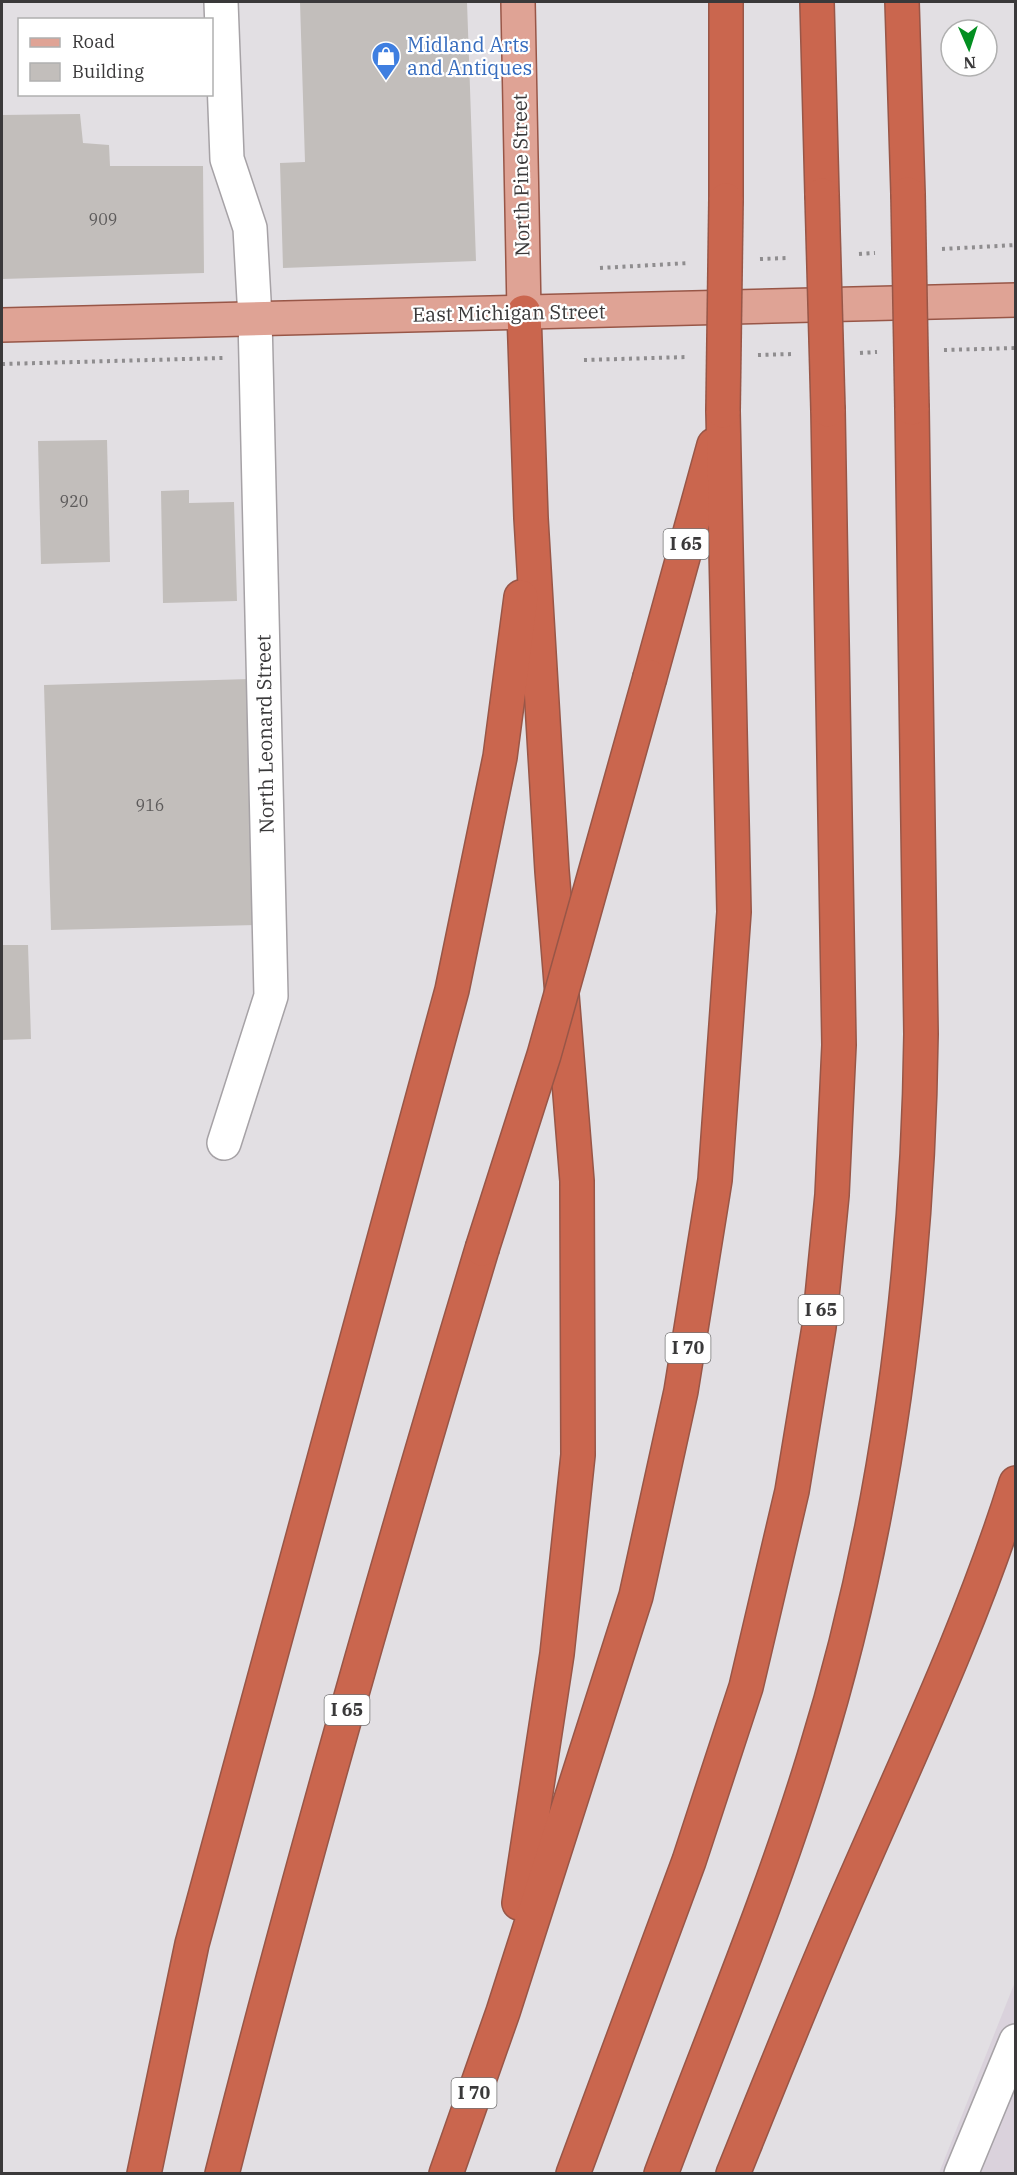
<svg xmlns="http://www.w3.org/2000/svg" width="1017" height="2175" font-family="'IBM Plex Serif',serif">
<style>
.built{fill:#dad2dc}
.building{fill:#c2bebb}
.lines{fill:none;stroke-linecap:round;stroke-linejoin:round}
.minor-casing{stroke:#a6a2a6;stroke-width:36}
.major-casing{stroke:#985647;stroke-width:36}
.highway-casing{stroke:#985647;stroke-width:36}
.path{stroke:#8f8d8f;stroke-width:4;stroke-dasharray:3 4.5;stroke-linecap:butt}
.minor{stroke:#fff;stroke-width:33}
.major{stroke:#dfa395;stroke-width:33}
.highway{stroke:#ca664e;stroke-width:33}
.highway-bridge-casing{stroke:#985647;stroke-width:36;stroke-linecap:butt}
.highway-bridge{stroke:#ca664e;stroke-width:33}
.labels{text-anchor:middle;stroke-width:4.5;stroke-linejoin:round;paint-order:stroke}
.number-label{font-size:16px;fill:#5c5a5a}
.shield{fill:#fff;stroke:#757475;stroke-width:1.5}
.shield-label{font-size:18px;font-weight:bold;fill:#3a393a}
.shop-label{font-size:20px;fill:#366cbe;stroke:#fff;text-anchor:start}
.street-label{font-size:20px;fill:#3a393a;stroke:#fff}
</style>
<rect width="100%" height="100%" fill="#e2dfe3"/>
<path class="built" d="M1015 1982V2173H939Z"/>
<g class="building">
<path d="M300 2H467L476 261 283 268 280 163 305 162Z"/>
<path d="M80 114 83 143 109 145 110 166H203L204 273 2 279V115Z"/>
<path d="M107 440 110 562 41 564 38 441Z"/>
<path d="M189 490V503L234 502 237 601 163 603 161 491Z"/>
<path d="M250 679 256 925 51 930 44 685Z"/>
<path d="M2 945H28L31 1039 2 1040Z"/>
</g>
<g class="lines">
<g class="minor-casing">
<g id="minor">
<path d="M221 2 227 159 250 228 255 318 271 996 224 1143"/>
<path d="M961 2174 1016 2041"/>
</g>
</g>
<g class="major-casing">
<g id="major">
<path d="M518 2 524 312"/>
<path d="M2 325 1016 300"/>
</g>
</g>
<g class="highway-casing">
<g id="highway">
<path d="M817 2 822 195"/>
<path d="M902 2 908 194"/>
<path d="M726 200V2"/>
<path d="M650 677 714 445"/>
<path d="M519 1903 557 1654 578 1455 577 1181 552 871 531 518 524 312"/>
<path d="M144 2174 192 1944 452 990 500 757 521 597"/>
<path d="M222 2174C301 1863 390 1555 482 1249"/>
<path d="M446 2174 503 2012 636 1596 681 1391 715 1180 734 912 723 411"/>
<path d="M573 2174 689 1861 746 1687 792 1491 819 1327 832 1195 839 1045 828 410"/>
<path d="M661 2174C713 2035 771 1898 814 1757 887 1522 918 1279 921 1034L912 408"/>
<path d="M733 2174C772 2077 811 1979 853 1884 911 1751 973 1621 1016 1483"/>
</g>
</g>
<g class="path">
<path d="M942 249 1016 245"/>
<path d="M859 254 875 253"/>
<path d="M760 259 788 258"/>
<path d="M600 268 689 263"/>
<path d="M944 350 1016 348"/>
<path d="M860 353 877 352"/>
<path d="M758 355 793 354"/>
<path d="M584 360 688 357"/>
<path d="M2 364 223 358"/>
</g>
<use href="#minor" class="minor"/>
<use href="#major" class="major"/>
<use href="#highway" class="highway"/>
<g class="highway-bridge-casing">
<g id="highway-bridge">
<path d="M908 194 912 408"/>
<path d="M822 195 828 410"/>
<path d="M723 411 726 200"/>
<path d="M482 1249 544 1055 650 677"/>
</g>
</g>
<use href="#highway-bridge" class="highway-bridge"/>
</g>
<defs>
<g id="shop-pin" transform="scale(1.5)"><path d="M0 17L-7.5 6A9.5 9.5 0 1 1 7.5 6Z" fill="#3f7fe0" stroke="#fff"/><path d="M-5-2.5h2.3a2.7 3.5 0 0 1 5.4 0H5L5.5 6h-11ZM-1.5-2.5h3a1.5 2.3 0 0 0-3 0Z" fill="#fff"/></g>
</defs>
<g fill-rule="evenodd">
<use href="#shop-pin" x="386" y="56"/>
</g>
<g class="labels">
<g class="number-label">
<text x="103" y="225">909</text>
<text x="74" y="507">920</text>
<text x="150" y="811">916</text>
</g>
<g class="shield">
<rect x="663.5" y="529" width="45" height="30" rx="4.5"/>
<rect x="798.5" y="1295" width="45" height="30" rx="4.5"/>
<rect x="665.5" y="1333" width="45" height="30" rx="4.5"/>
<rect x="324.5" y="1695" width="45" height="30" rx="4.5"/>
<rect x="451.5" y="2078" width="45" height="30" rx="4.5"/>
</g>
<g class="shield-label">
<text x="686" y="550">I 65</text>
<text x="821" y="1316">I 65</text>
<text x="688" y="1354">I 70</text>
<text x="347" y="1716">I 65</text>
<text x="474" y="2099">I 70</text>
</g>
<g class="shop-label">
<text x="407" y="52">Midland Arts<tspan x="407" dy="23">and Antiques</tspan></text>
</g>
<g class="street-label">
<text transform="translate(521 175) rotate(-91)" y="7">North Pine Street</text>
<text transform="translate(509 313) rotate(-1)" y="7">East Michigan Street</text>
<text transform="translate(265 734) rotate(-91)" y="7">North Leonard Street</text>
</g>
</g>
<rect width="1017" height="2175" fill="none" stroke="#3a393a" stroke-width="6"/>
<rect x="18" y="18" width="195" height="78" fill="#ffffff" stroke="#b0b0b0" stroke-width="1.5"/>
<rect x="30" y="38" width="30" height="9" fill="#dfa395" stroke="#b0b0b0" stroke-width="1.5"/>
<text x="72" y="48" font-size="18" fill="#3a393a">Road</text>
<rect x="30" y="63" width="30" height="18" fill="#c2bebb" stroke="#b0b0b0" stroke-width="1.5"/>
<text x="72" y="78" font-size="18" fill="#3a393a">Building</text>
<g transform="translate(969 48) rotate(177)"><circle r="28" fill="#ffffff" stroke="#b0b0b0" stroke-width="1.5"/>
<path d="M0-4.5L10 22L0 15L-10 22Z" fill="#038f21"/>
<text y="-9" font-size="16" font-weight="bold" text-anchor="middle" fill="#3a393a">N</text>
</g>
</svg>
